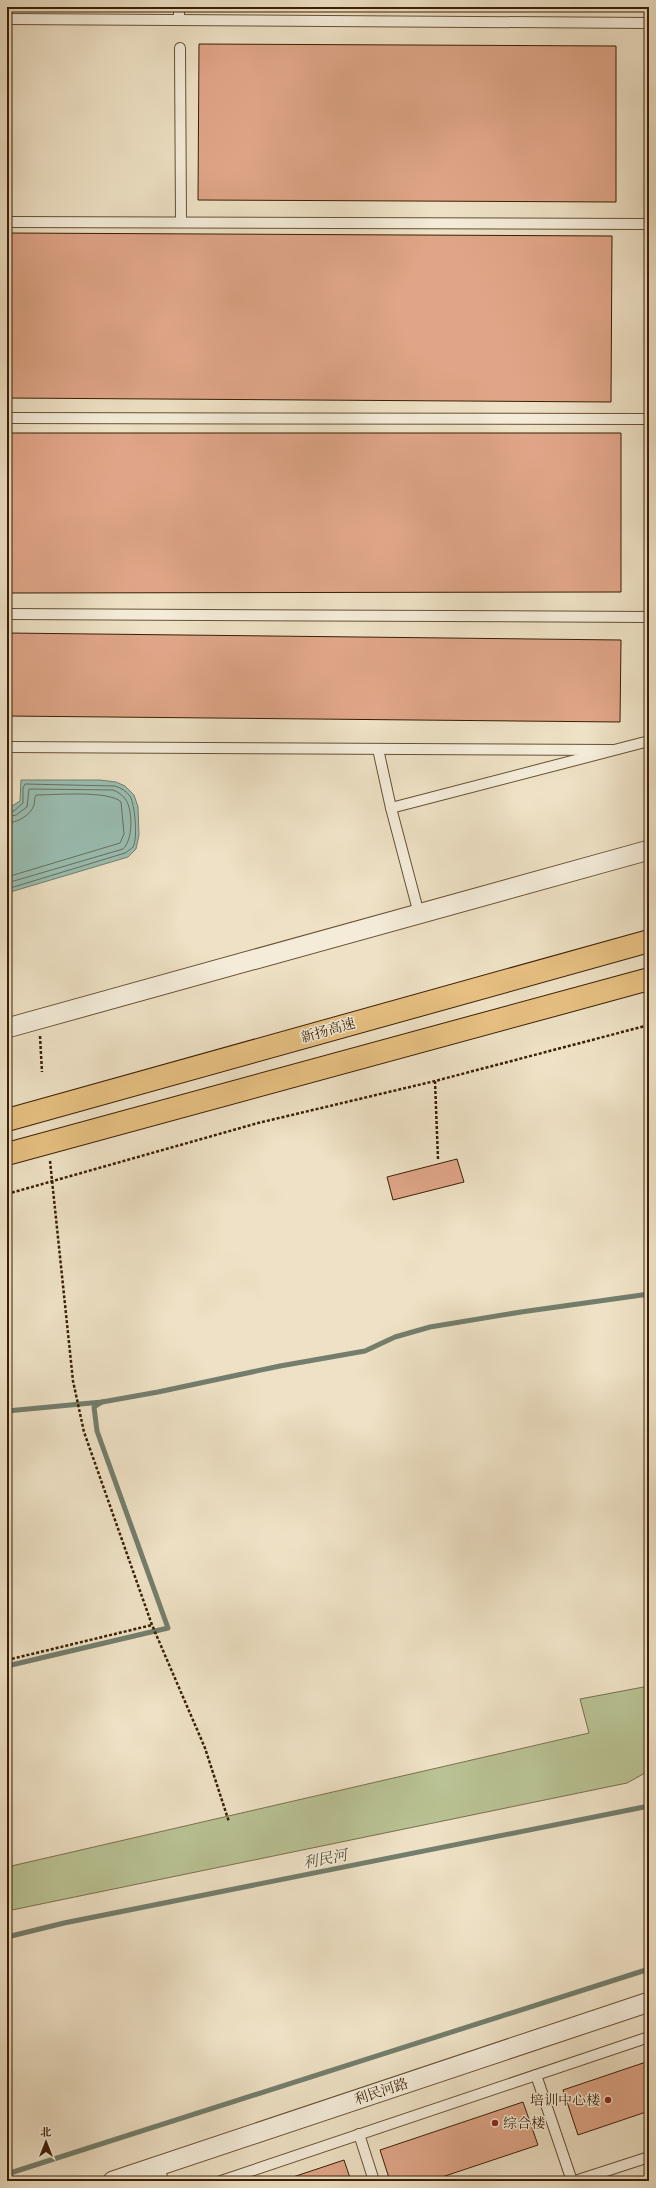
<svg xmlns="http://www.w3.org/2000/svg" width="656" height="2188" font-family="Cardo,'Noto Serif SC',serif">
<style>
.green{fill:#b9c294;stroke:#7a704c}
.water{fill:#99beb2;stroke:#737e6c}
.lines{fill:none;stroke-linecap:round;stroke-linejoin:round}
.shore{stroke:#6a6e5b;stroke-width:1}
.stream{stroke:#737e6c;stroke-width:5}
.building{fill:#dfa588;stroke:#3a1f04}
.service-casing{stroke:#675034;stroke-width:12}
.minor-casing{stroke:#675034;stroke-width:21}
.motorway-casing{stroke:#3a1f04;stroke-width:24}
.path{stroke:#3a1f04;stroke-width:2.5;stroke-dasharray:3 2;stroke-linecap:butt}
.service{stroke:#f4ecd9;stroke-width:10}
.minor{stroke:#f4ecd9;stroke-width:19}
.motorway{stroke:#e7c082;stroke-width:22}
.poi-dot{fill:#8f2418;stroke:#f4ecd9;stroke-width:1.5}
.labels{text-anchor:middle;stroke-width:3;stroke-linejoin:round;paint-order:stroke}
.street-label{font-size:14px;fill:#3a1f04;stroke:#f4ecd9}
.poi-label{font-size:14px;fill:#3a1f04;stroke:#f4ecd9;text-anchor:end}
.water-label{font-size:15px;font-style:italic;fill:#564f38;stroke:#f4ecd9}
</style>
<rect width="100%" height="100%" fill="#eee1c5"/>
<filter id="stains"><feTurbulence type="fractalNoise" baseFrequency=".005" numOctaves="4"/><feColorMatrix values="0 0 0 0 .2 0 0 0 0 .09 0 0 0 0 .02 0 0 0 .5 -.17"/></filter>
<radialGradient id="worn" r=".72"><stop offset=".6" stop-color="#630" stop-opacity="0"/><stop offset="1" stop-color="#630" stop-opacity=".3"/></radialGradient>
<path class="green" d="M649 1686V1765L645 1773 627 1783 7 1911V1867L589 1733 580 1699Z"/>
<path class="water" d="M21 780H100L116 782 125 786 134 795 138 807 139 835 136 849 128 857 7 893V809L20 801Z"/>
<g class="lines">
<g class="shore">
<path d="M7 812 14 811 23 803V788L25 784 115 786C121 788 126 791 130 796 135 805 138 838 133 847 131 849 128 851 125 853L7 889"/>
<path d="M7 817 16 815 27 807 29 789 113 790C118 792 123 795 126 800 133 811 133 840 123 849L7 883"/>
<path d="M7 823C17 823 31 815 34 805 35 801 34 798 36 795 54 795 109 790 121 802L124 834 120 843 7 877"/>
</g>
<g class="stream">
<path d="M7 1411 102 1402 158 1392 280 1366 365 1351 395 1337 430 1327 521 1312 649 1294"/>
<path d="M7 1666 168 1628 97 1431 94 1407 102 1402"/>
<path d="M7 1937 64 1923 649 1806"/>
<path d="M7 2174 649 1969"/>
</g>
</g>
<g class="building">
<path d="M199 44 616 46V202L198 200Z"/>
<path d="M7 233 612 236 611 402 7 398Z"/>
<path d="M7 433H621V592L7 593Z"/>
<path d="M7 633 621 640 620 722 7 716Z"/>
<path d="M457 1159 464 1182 393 1200 387 1177Z"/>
<path d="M649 2061V2111L578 2135 563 2090Z"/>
<path d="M523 2102 538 2145 430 2181H390L380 2150Z"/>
<path d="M344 2160 351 2181H288L287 2179Z"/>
</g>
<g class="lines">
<g class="service-casing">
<g id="service">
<path d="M179 7V20"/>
<path d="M7 19 649 23"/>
<path d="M180 48 181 222"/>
<path d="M7 222 649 224"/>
<path d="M7 418 649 419"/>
<path d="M7 614 649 617"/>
<path d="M7 747 612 750"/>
<path d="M378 749 391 808 419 914"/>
<path d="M391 808 649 741"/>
<path d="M536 2075 572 2181"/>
<path d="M359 2134 374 2181"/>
<path d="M159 2166 163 2181"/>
<path d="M221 2181 649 2037"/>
<path d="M575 2181 649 2157"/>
</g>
</g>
<g class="minor-casing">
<g id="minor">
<path d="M7 1028 649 850"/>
<path d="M113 2181 649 2002"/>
</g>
</g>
<g class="motorway-casing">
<g id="motorway">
<path d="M7 1120 649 941"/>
<path d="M7 1154 649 979"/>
</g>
</g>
<g class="path">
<path d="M40 1036 42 1072"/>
<path d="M435 1081 438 1159"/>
<path d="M50 1161 73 1381 84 1432 152 1625 205 1748 229 1822"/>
<path d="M7 1194 258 1123 435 1081 649 1025"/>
<path d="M7 1660 152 1625"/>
</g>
<use href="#service" class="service"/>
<use href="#minor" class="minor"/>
<use href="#motorway" class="motorway"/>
</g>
<g class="poi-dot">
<circle cx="608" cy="2100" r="4"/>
<circle cx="495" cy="2123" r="4"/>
</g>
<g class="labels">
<g class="street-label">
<text transform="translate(328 1030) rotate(-16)" y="5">新扬高速</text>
<text transform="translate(381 2091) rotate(-18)" y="5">利民河路</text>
</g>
<g class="poi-label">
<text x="600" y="2105">培训中心楼</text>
<text x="503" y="2128" text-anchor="start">综合楼</text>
</g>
<g class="water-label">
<text transform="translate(325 1859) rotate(-11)" y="5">利民河</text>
</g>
</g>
<rect width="656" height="2188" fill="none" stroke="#eee1c5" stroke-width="24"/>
<rect x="8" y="8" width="640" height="2172" fill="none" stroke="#3a1f04" stroke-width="2"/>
<rect x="12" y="12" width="632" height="2164" fill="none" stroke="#3a1f04"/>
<g transform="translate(46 2142)" stroke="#f4ecd9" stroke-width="3" paint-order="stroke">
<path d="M0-3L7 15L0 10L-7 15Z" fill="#3a1f04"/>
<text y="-6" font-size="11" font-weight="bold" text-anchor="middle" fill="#3a1f04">北</text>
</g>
<rect width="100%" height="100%" filter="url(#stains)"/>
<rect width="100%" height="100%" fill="url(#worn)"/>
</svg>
